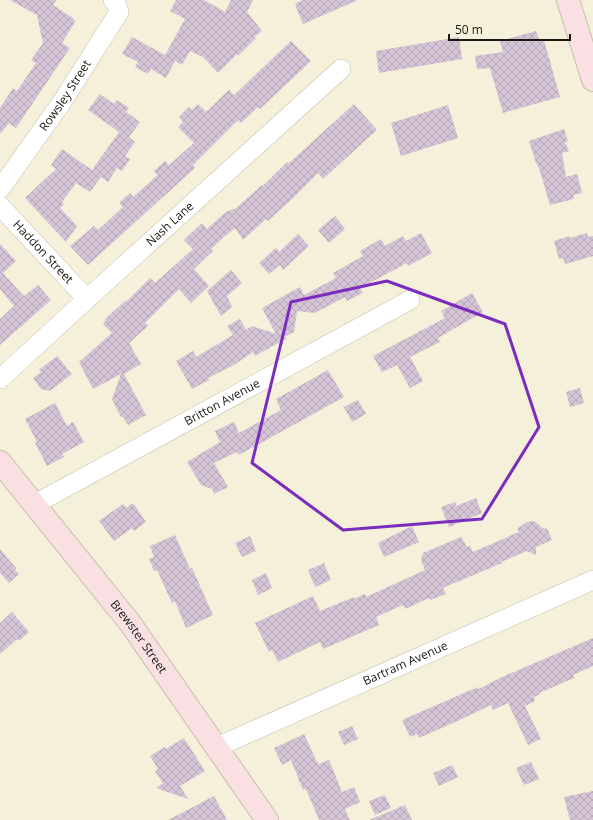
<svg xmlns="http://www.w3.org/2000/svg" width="593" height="820" font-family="'Open Sans',sans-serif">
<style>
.building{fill:url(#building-cross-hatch)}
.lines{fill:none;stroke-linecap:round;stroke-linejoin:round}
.street-casing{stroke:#c4bfa9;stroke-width:20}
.secondary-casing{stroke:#c4bfa9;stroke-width:24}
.street{stroke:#fff;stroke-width:19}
.secondary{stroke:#fbe0e3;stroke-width:22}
.marked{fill:none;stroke:#7b2cbf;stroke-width:3;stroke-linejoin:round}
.labels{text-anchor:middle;stroke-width:3;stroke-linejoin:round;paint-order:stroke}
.street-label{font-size:12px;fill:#1a1911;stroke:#f5f0d9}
</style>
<defs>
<pattern id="building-cross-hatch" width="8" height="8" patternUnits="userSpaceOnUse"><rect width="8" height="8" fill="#d5c4d6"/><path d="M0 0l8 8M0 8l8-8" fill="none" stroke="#b6a8b7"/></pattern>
</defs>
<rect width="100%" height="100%" fill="#f5f0d9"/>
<g class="building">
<path d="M10 0H56L53 5 73 18 75 22 62 43 70 48 16 128 9 123 0 134V108L13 88 17 91 36 63 31 60 43 43 37 15Z"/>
<path d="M176 0H204L225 12 231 0H253L247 12 262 31 254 37 256 38 238 56 237 54 218 73 203 57 190 51 182 65 175 61 166 78 151 69 148 74 135 67 138 62 122 54 132 37 165 55 185 19 170 11Z"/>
<path d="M303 0H358L303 24 295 4Z"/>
<path d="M536 31 540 41 544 40 560 97 503 113 490 68 477 69 475 56 503 52 500 41Z"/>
<path d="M459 37 462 59 379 73 376 51Z"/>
<path d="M291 41 311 61 260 109 258 107 241 123 239 120 235 123 193 165 195 168 88 265 70 246 94 226 98 230 123 207 119 203 130 193 133 197 158 175 154 171 165 161 169 165 194 143 178 127 183 122 179 117 189 107 192 110 198 104 206 112 229 90 234 95Z"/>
<path d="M100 94 114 104 117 100 129 108 126 112 140 122 129 137 135 142 125 156 130 159 122 171 117 168 108 182 101 177 90 192 76 183 62 202 64 204 60 208 77 226 66 242 25 198 56 169 51 165 62 149 92 170 119 132 88 110Z"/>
<path d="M354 104 377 130 323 179 318 173 291 200 268 221 266 219 243 240 235 228 224 237 211 249 213 251 194 269 209 286 191 303 179 289 145 323 148 326 129 343 141 364 124 374 146 415 128 425 123 417H121L112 399 121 374 93 389 79 362 112 333 103 324 106 320 105 319 125 301 126 302 150 278 155 283 193 249 184 240 202 223 207 229 226 212 236 208 262 185 263 186 287 162 289 163Z"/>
<path d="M448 105 458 138 401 156 391 123Z"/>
<path d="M564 129 568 141 565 142 569 151 562 153 566 177 577 174 582 193 573 195 574 199 550 205 539 168 536 163 529 141Z"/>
<path d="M335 216 345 229 329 243 318 230Z"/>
<path d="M421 233 432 253 408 266 407 263 360 288 363 293 347 301 345 297 315 313 297 311 294 332 284 337 287 338 255 356 253 352 234 365 208 378 209 380 192 389 176 361 193 351 196 357 233 335 227 326 240 319 246 330 252 326 276 334 262 308 300 287 304 295 336 278 333 273 363 256 360 251 381 239 385 246 403 236 406 241Z"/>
<path d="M587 233 588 237 593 236V256L565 264 563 258 559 259 554 241 569 236 570 238Z"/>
<path d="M298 234 309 246 283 270 280 265 269 274 259 263 276 248 279 252Z"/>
<path d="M0 244 16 261 3 273 21 293 24 296 38 285 51 300 0 345V319L14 306 0 289Z"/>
<path d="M231 270 242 283 227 296 232 307 221 316 207 291Z"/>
<path d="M472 293 483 312 438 338 440 342 410 357 423 381 410 388 397 365 382 372 373 356 445 318 441 311Z"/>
<path d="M57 356 72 374 50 391 41 389 33 378 41 372 39 370Z"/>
<path d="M328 370 344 397 239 455 237 452 214 463 228 487 214 494 212 489 201 485 187 462 220 442 215 431 234 422 239 433 281 410 276 399Z"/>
<path d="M580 388 584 403 570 407 566 392Z"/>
<path d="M358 400 366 414 352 422 344 407Z"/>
<path d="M55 403 67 426 73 422 84 442 62 454 64 457 47 466 35 443 37 442 25 419Z"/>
<path d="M476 498 482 513 449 527 441 507 455 502 456 506Z"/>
<path d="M133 503 146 522 134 531 132 528 114 541 99 521 123 504 126 508Z"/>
<path d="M534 521 544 529 547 528 552 540 536 547V555L527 551 501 562 502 563 445 587 443 588 446 594 430 600 429 598 405 609 403 605 376 617 379 625 323 649 320 642 278 662 272 650 269 652 255 623 313 596 320 611 354 597V599L365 594 366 597 425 570 421 560 423 553 461 537 467 547 470 546 473 552 519 532 517 529 527 522Z"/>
<path d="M412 526 419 542 384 557 378 543Z"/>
<path d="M175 535 190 569 192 568 213 615 186 628 175 601 172 603 157 570 154 571 149 559 154 557 150 546Z"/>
<path d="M250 536 256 551 242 557 235 543Z"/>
<path d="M0 549 16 568 15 570 19 574 9 583 0 573Z"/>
<path d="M324 563 331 580 315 587 308 570Z"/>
<path d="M266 573 272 588 258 595 252 580Z"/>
<path d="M12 612 29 632 19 641 17 639 0 654V623Z"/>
<path d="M593 638V666L573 675 574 678 539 693 540 694 534 697 535 701 525 706 541 739 528 745 508 703 493 710 491 705 464 718 419 738 417 734 410 737 402 720 478 687 479 689 502 677Z"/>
<path d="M352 726 358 739 344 745 338 732Z"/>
<path d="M304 734 318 764 329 760 342 792 354 787 360 802 345 809 350 820H319L306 789 303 790 291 760 282 765 274 748Z"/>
<path d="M184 738 205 771 180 786 188 799 156 788 163 783 155 771 158 769 150 756 165 747 166 749Z"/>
<path d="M531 762 539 779 524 785 516 768Z"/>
<path d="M452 765 458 777 439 786 433 773Z"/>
<path d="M593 791V820H570L564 797Z"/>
<path d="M385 795 391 808 375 815 369 801Z"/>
<path d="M214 796 227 820H168Z"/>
<path d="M405 805 412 820H369Z"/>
</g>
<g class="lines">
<g class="street-casing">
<g id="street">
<path id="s1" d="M0 189 62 102 119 12 116 3 113 0"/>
<path id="s2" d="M0 206 87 299"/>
<path id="s3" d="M0 379 87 299 341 69"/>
<path id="s4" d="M35 504 410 300"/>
<path id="s5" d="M217 747 593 580"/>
</g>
</g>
<g class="secondary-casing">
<g id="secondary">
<path d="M568 0 593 80"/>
<path id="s6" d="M0 462 130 623 267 820"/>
</g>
</g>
<use href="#street" class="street"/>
<use href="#secondary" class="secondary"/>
</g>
<path class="marked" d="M387 281 505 324 539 427 482 519 343 530 252 463 291 302Z"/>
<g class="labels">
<g class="street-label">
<text dy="4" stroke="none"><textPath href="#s1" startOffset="114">Rowsley Street</textPath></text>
<text dy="4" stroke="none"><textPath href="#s3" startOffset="230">Nash Lane</textPath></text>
<text dy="4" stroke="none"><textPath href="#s2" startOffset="63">Haddon Street</textPath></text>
<text dy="4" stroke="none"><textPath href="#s4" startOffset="213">Britton Avenue</textPath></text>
<text dy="4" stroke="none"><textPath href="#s6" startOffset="223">Brewster Street</textPath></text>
<text dy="4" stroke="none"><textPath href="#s5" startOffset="206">Bartram Avenue</textPath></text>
</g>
</g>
<path d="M449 34v6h121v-6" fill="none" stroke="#1a1911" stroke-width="2"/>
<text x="455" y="34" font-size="12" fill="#1a1911" stroke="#f5f0d9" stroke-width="3" paint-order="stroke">50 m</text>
</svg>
